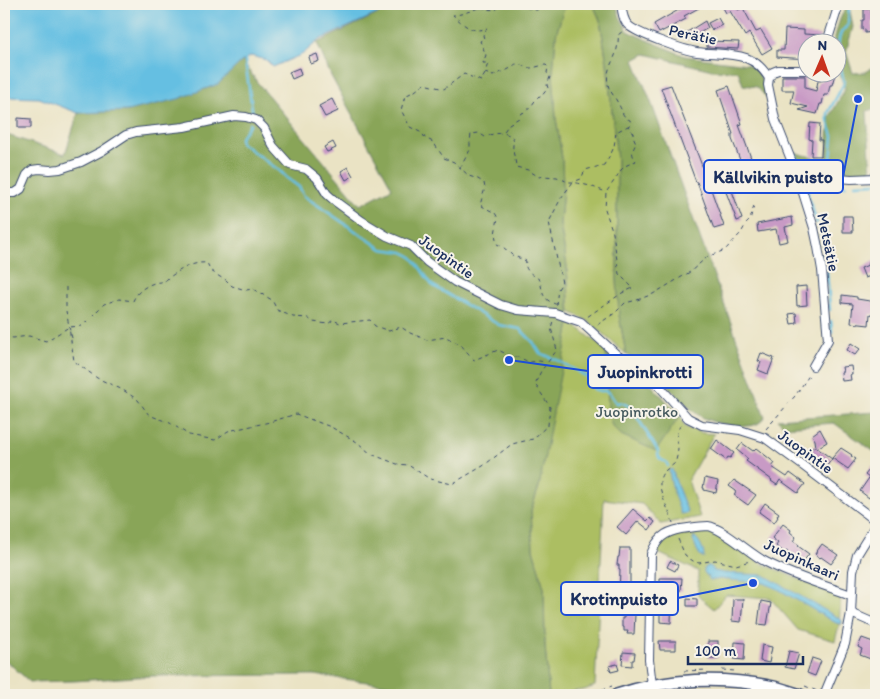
<svg xmlns="http://www.w3.org/2000/svg" width="880" height="699" font-family="Itim,sans-serif">
<style>
.green{fill:#acbe62;stroke:#647660}
.forest{fill:#89a558;stroke:#526a5b}
.water{fill:#65bfe2;stroke:#4077a0}
.lines{fill:none;stroke-linecap:round;stroke-linejoin:round}
.stream{stroke:#65bfe2;stroke-width:2.5}
.building{fill:#c89ac5}
.street-casing{stroke:#3a4a6d;stroke-width:10}
.secondary-casing{stroke:#3a4a6d;stroke-width:14}
.path{stroke:#3a4a6d;stroke-width:1;stroke-dasharray:4 4;stroke-linecap:butt}
.street{stroke:#fff;stroke-width:8}
.secondary{stroke:#fff;stroke-width:11}
.labels{text-anchor:middle;stroke-width:4;stroke-linejoin:round;paint-order:stroke}
.street-label{font-size:16px;fill:#1b2f5e;stroke:#f7f3e8}
.park-label{font-size:16px;fill:#465a5f;stroke:#f7f3e8}
.leader{fill:none;stroke:#1d4ed8;stroke-width:2}
.callout-dot{fill:#1d4ed8;stroke:#f7f3e8;stroke-width:2}
.callout{fill:#f7f3e8;stroke:#1d4ed8;stroke-width:2}
.callout-label{font-size:18px;text-anchor:middle;font-weight:bold;fill:#1b2f5e}
</style>
<rect width="100%" height="100%" fill="#f7f3e8"/>
<filter id="ink" filterUnits="userSpaceOnUse"><feTurbulence type="fractalNoise" baseFrequency=".02" numOctaves="2"/><feDisplacementMap in="SourceGraphic" scale="10" xChannelSelector="R" yChannelSelector="G"/><feConvolveMatrix kernelMatrix="1 2 1 2 8 2 1 2 1" color-interpolation-filters="sRGB"/></filter>
<filter id="wash" filterUnits="userSpaceOnUse"><feTurbulence type="fractalNoise" baseFrequency=".0096" numOctaves="4" result="noise"/><feDisplacementMap in="SourceGraphic" scale="20" xChannelSelector="R" yChannelSelector="G"/><feGaussianBlur stdDeviation="1.12" result="paint"/><feColorMatrix in="noise" values="0 0 0 0 0 0 0 0 0 0 0 0 0 0 0 0 0 1.4 0 .05"/><feComposite in="paint" operator="in"/></filter>
<g filter="url(#wash)">
<rect width="100%" height="100%" fill="#eae3c4"/>
<g class="green">
<path d="M565 4H593L600 20 607 63 617 160V279L619 315 626 354 588 321 570 312 567 266 560 224 563 188 562 158 556 118 553 73 556 35Z"/>
<path d="M570 323 581 330 606 350 607 355 641 374 680 416 685 427 703 433 714 434 688 480 700 517 661 524 642 504 604 499 595 686 584 690 549 695 545 646 544 588 533 549 531 510 539 487 543 458Z"/>
<path d="M703 530 711 531 718 534 763 564 841 597 839 625 835 641 798 630 770 598 726 595 714 609 698 596V571L656 552C668 532 682 532 703 530Z"/>
</g>
<g class="forest">
<path d="M404 4H565L556 35 553 73 556 118 562 158 563 188 560 224 567 266 570 323 539 487 531 510 533 549 544 588 545 646 549 695H444L412 688 314 675 151 676 74 681 30 682 4 659V134L65 154 78 113 127 111 243 61 257 82 360 205 392 188 331 76 317 43 390 8Z"/>
<path d="M593 4H616L620 17 628 31 645 39 685 56 747 64C762 73 763 81 766 97L757 87 743 85 738 71 712 70 645 54 634 60 651 102 765 417C763 420 761 422 757 424 743 430 708 423 697 414 685 405 674 392 663 382 651 372 639 363 626 354L619 315 617 279V160L607 63 600 20Z"/>
<path d="M849 6 853 27 846 52 853 73 866 72 876 64V108L867 111 871 174C858 175 810 177 801 169 796 164 794 159 793 152L827 161 829 118 845 89 838 68V42H833C838 30 838 15 849 6Z"/>
<path d="M606 350 641 374 680 416 656 451 621 435 612 426 608 411Z"/>
<path d="M876 412V453L834 423 785 427 777 419Z"/>
</g>
<g class="water">
<path d="M4 4H404L390 8 319 40 303 54 273 67 266 60 251 56 241 62 218 84 178 99 127 111 78 113 39 98 4 97Z"/>
<path d="M672 469 677 485 688 513 681 514C675 499 671 485 669 470Z"/>
<path d="M694 537H695C701 543 704 550 704 558 698 556 696 546 693 540Z"/>
<path d="M707 566H710L714 571 724 573 764 575 842 620V624L836 623 778 589 764 583 719 579 716 580H710L704 572V568Z"/>
</g>
<g class="lines">
<g class="stream">
<path d="M245 60 253 116"/>
<path d="M250 124 240 138 241 143 280 171 287 178 299 187 304 196 382 249 403 252 411 256 416 262 432 285 499 325 520 329 533 342 540 353 559 361 589 378 594 389 600 391H606L610 394 616 403C624 401 627 406 633 409L634 415 637 417 658 451C658 458 660 460 666 462L668 466"/>
<path d="M795 153 800 165 805 169 830 172 833 136 828 121V113L843 85 844 82C841 69 834 43 842 31 844 29 846 27 848 25L849 7"/>
<path d="M855 184 876 183"/>
<path d="M817 223 808 195V184L814 181 846 186"/>
<path d="M820 230 824 244 825 260"/>
<path d="M827 272 830 310"/>
<path d="M831 321 832 332"/>
</g>
</g>
<g id="blocks">
<g class="building">
<path d="M680 4H706L684 16 686 19 659 33 654 24 682 8Z"/>
<path d="M721 4H735L738 10 743 8 756 32 761 30 772 48 762 54 749 33 745 36 730 11 726 13Z"/>
<path d="M864 9H871V13H876V22H872L873 32 865 33V29L862 30V20H864Z"/>
<path d="M718 18 722 25 712 30 708 23Z"/>
<path d="M705 21 708 28 687 40 684 34Z"/>
<path d="M785 29 804 30V34L820 35 819 42H808V59L777 57V50H784Z"/>
<path d="M707 41 739 42 738 49 707 47Z"/>
<path d="M317 54 319 61 311 64 309 57Z"/>
<path d="M299 68 301 75 292 79 289 72Z"/>
<path d="M823 72 835 74 832 85H830L828 95H824L822 104H820L817 114 799 110 808 107 791 103 794 90H782V76H805V88L816 91 818 81H821Z"/>
<path d="M671 85 709 184 724 226 714 229 697 182H696L661 88Z"/>
<path d="M729 86 742 124 739 125 755 169 745 173 732 139V134H733L718 90Z"/>
<path d="M332 99 338 111 325 117 319 106Z"/>
<path d="M18 118 31 119V128H18Z"/>
<path d="M810 123 820 124 819 140H822L821 156H811L812 140 809 139Z"/>
<path d="M333 142 336 148 327 152 324 147Z"/>
<path d="M348 167 353 176 346 180 341 171Z"/>
<path d="M726 174 742 219 737 221 720 176Z"/>
<path d="M843 216H852L853 232H843Z"/>
<path d="M792 217 793 225 785 227 788 241 779 243 776 229 758 232 757 224Z"/>
<path d="M874 261 876 268V274L865 278 861 268 868 265 867 264Z"/>
<path d="M806 286 807 305 797 306 796 287Z"/>
<path d="M842 295 857 297V299L876 302V311H875V315L870 314 869 325 851 323 853 304 842 303Z"/>
<path d="M796 313 797 323 791 324 789 314Z"/>
<path d="M851 343 860 349 855 355 847 350Z"/>
<path d="M761 353 774 358 768 374 758 370 761 362 758 361Z"/>
<path d="M851 366 852 374H850L851 380 842 381 841 372H843L842 367Z"/>
<path d="M820 429 827 442 817 448 832 459 826 467 808 453 814 446 816 447 815 440 812 435Z"/>
<path d="M717 440 734 453 730 458 728 457 726 460 711 449Z"/>
<path d="M742 443 753 451 756 448 775 463 772 467 787 477 790 473 805 484 798 493 780 480 777 485 771 481 772 480 746 461 748 459 737 450Z"/>
<path d="M841 448 852 455 851 456 856 459 848 469 832 458Z"/>
<path d="M872 466 876 469V487L869 498 860 491 869 478 865 475Z"/>
<path d="M705 478 718 481 716 493 704 490V488H703Z"/>
<path d="M734 480 756 495 748 505 734 495 736 491 729 486Z"/>
<path d="M765 503 779 513 777 516 778 517 774 523 759 512Z"/>
<path d="M633 509 647 521 650 518 655 522 649 530 638 521 626 535 617 527Z"/>
<path d="M783 524 791 530 790 532 796 537 793 541 799 545 798 546 809 554 803 562 792 554V555L786 551 785 553 776 546 778 543 772 538Z"/>
<path d="M822 544 838 555 831 564 821 557 820 558 815 554Z"/>
<path d="M620 548H630V614H635L634 634H627L628 631H624V627H622V618H624V603L620 602V596H619L620 569H619V565H617L618 557H619Z"/>
<path d="M670 561 678 565 675 571 667 567Z"/>
<path d="M660 578H682L681 591H672L671 623 660 622V601L662 602V586H660Z"/>
<path d="M687 598 697 599V606H687Z"/>
<path d="M733 599H743L741 622 732 621Z"/>
<path d="M761 601 771 603 767 625 758 624Z"/>
<path d="M862 638 876 643V661L860 655 862 649 858 647Z"/>
<path d="M659 641H676V650H660Z"/>
<rect x="708" y="641" width="10" height="17"/>
<path d="M735 642 745 643 744 660 734 659Z"/>
<path d="M762 645 772 647 769 663 760 661Z"/>
<path d="M789 651 799 653 794 669 785 667Z"/>
<path d="M623 652 635 653 634 660H632V666L622 665Z"/>
<path d="M812 658 821 661 815 676 807 673Z"/>
<path d="M617 664 619 670 611 672 609 666Z"/>
</g>
</g>
</g>
<g filter="url(#ink)">
<use href="#blocks" fill-opacity="0" stroke="#3a4a6d" stroke-width="1"/>
<g class="lines">
<g class="street-casing">
<g id="street">
<path d="M621 4C622 11 623 20 628 25 637 34 684 50 697 52 713 54 731 53 746 58 757 62 763 69 769 78"/>
<path d="M827 42 839 4"/>
<path d="M808 70H778L773 72 769 78 768 85 775 119 799 180 814 228 818 247 822 270 828 340 813 366"/>
<path d="M799 180 807 177 818 176 851 179 876 178"/>
<path d="M4 191 7 193H15L21 189 27 175 32 170 39 169 50 170 60 169 81 162 102 151 126 135 136 132 184 127 234 116 246 117 256 120 264 128 273 146 290 165 306 169 317 178 327 194 336 202 362 221 387 236 411 246 427 262 455 282 501 305 518 310 555 313 581 322 617 355 660 387 688 418 702 425 740 430 765 438 802 465 876 521"/>
<path d="M851 613 876 624"/>
<path d="M652 685 649 660 651 554C657 539 664 532 681 529 690 528 699 526 708 526 723 528 750 554 766 562 793 576 823 585 851 595"/>
<path d="M824 695 845 644 851 613 853 571 857 555 876 524"/>
</g>
</g>
<g class="secondary-casing">
<path id="secondary" d="M617 695C667 678 722 676 774 687 783 689 791 692 800 695"/>
</g>
<g class="path">
<path d="M561 4 553 7 536 10 521 6H499L496 10 485 9 484 7C473 8 465 15 453 15 464 25 472 34 487 28L483 35 484 39 480 41 486 55 483 63H488L485 73 493 76C499 72 506 72 512 67 515 65 514 64 518 64 522 65 526 68 530 68 535 68 541 65 546 65L548 67 547 73 550 77 547 85 548 88 541 97 539 96C533 102 530 111 522 113L519 118 509 124 503 133C518 137 512 139 513 151 514 156 516 162 516 167L528 170 539 177 543 176 557 177 568 182H573L581 179 585 170 604 165C607 159 611 155 613 149 615 145 615 137 616 132L628 126"/>
<path d="M576 4C587 7 595 10 606 4"/>
<path d="M485 74 481 81 464 74 444 89 424 84 415 91 405 96 401 110 410 127 422 133 425 138 433 142 444 158 454 162 469 176 478 179 484 183 485 188 480 205 495 213 498 218 495 234 497 244 503 247 512 255 526 261C523 271 534 275 540 280 543 293 541 298 555 304"/>
<path d="M460 168 470 150V142L471 134 479 133 485 137 493 134 502 133"/>
<path d="M607 191 614 181 621 170 625 166 636 161C630 152 633 151 636 143L633 136V133L628 126 631 124 630 120C622 117 623 112 619 105 616 99 612 94 609 88 605 77 609 68 614 58 617 52 619 40 618 35L623 31"/>
<path d="M66 287V311L69 326"/>
<path d="M556 305 558 289 562 283 549 222 561 198 573 182 590 186 606 192 605 209 613 233 619 274 633 288 622 293 587 317"/>
<path d="M597 325 615 313 625 303 637 300 653 294 690 272 707 257 725 250 741 233 746 224 750 220 754 205"/>
<path d="M4 336 13 338 29 336 46 341 69 327 82 326 104 304 119 299 133 301C137 290 152 281 163 282 175 273 191 261 207 263L211 271 220 277 226 280 232 286 246 290 253 289 272 300 277 310 293 317 308 318 313 322 328 324 333 320 340 323 370 320 375 326 389 331 401 327 410 333 427 340 446 337 461 345 474 360 498 350 511 356 518 357 529 362 539 361 546 362"/>
<path d="M72 338 69 327 74 361 97 378 123 390 138 400 149 415 170 423 189 435 215 440 228 431 270 422 296 414 331 427 357 442 371 454 397 464 408 465 430 479 452 484 483 466 512 444 533 439 548 425 550 407 535 384 541 371 557 350 551 328 553 321"/>
<path d="M766 429 795 396 810 374"/>
<path d="M673 523C670 510 653 486 663 473 666 469 671 467 675 463 677 458 678 452 678 447 677 436 674 433 682 424"/>
<path d="M678 539 685 555 693 561 699 563 715 560 736 565 750 561"/>
<path d="M722 670 735 671"/>
<path d="M684 671 708 670"/>
<path d="M805 686 817 691"/>
<path d="M587 695 612 686"/>
</g>
<use href="#street" class="street"/>
<use href="#secondary" class="secondary"/>
</g>
</g>
<g class="labels">
<g class="street-label">
<text transform="translate(693 34) rotate(12)" y="6">Perätie</text>
<text transform="translate(829 242) rotate(78)" y="6">Metsätie</text>
<text transform="translate(447 256) rotate(36)" y="6">Juopintie</text>
<text transform="translate(806 451) rotate(36)" y="6">Juopintie</text>
<text transform="translate(802 559) rotate(24)" y="6">Juopinkaari</text>
</g>
<g class="park-label">
<text x="637" y="417">Juopinrotko</text>
</g>
</g>
<path class="leader" d="M858 99L843 177M509 360L588 371M753 583L678 598"/>
<g class="callout-dot">
<circle cx="858" cy="99" r="5"/>
<circle cx="509" cy="360" r="5"/>
<circle cx="753" cy="583" r="5"/>
</g>
<g class="callout">
<rect x="704" y="160" width="139" height="33" rx="5"/>
<rect x="588" y="355" width="115" height="33" rx="5"/>
<rect x="561" y="582" width="117" height="33" rx="5"/>
</g>
<g class="callout-label">
<text x="773" y="183">Källvikin puisto</text>
<text x="645" y="378">Juopinkrotti</text>
<text x="619" y="605">Krotinpuisto</text>
</g>
<rect width="880" height="699" fill="none" stroke="#f7f3e8" stroke-width="20"/>
<g transform="translate(822 58) rotate(2)"><circle r="24" fill="#f7f3e8" stroke="#9fa5b1"/>
<path d="M0-4L9 19L0 12L-9 19Z" fill="#c8321e"/>
<text y="-8" font-size="14" font-weight="bold" text-anchor="middle" fill="#1b2f5e">N</text>
</g>
<path d="M688 656v8h115v-8" fill="none" stroke="#1b2f5e" stroke-width="2.5"/>
<text x="695" y="656" font-size="15" fill="#1b2f5e" stroke="#f7f3e8" stroke-width="4" paint-order="stroke">100 m</text>
</svg>
